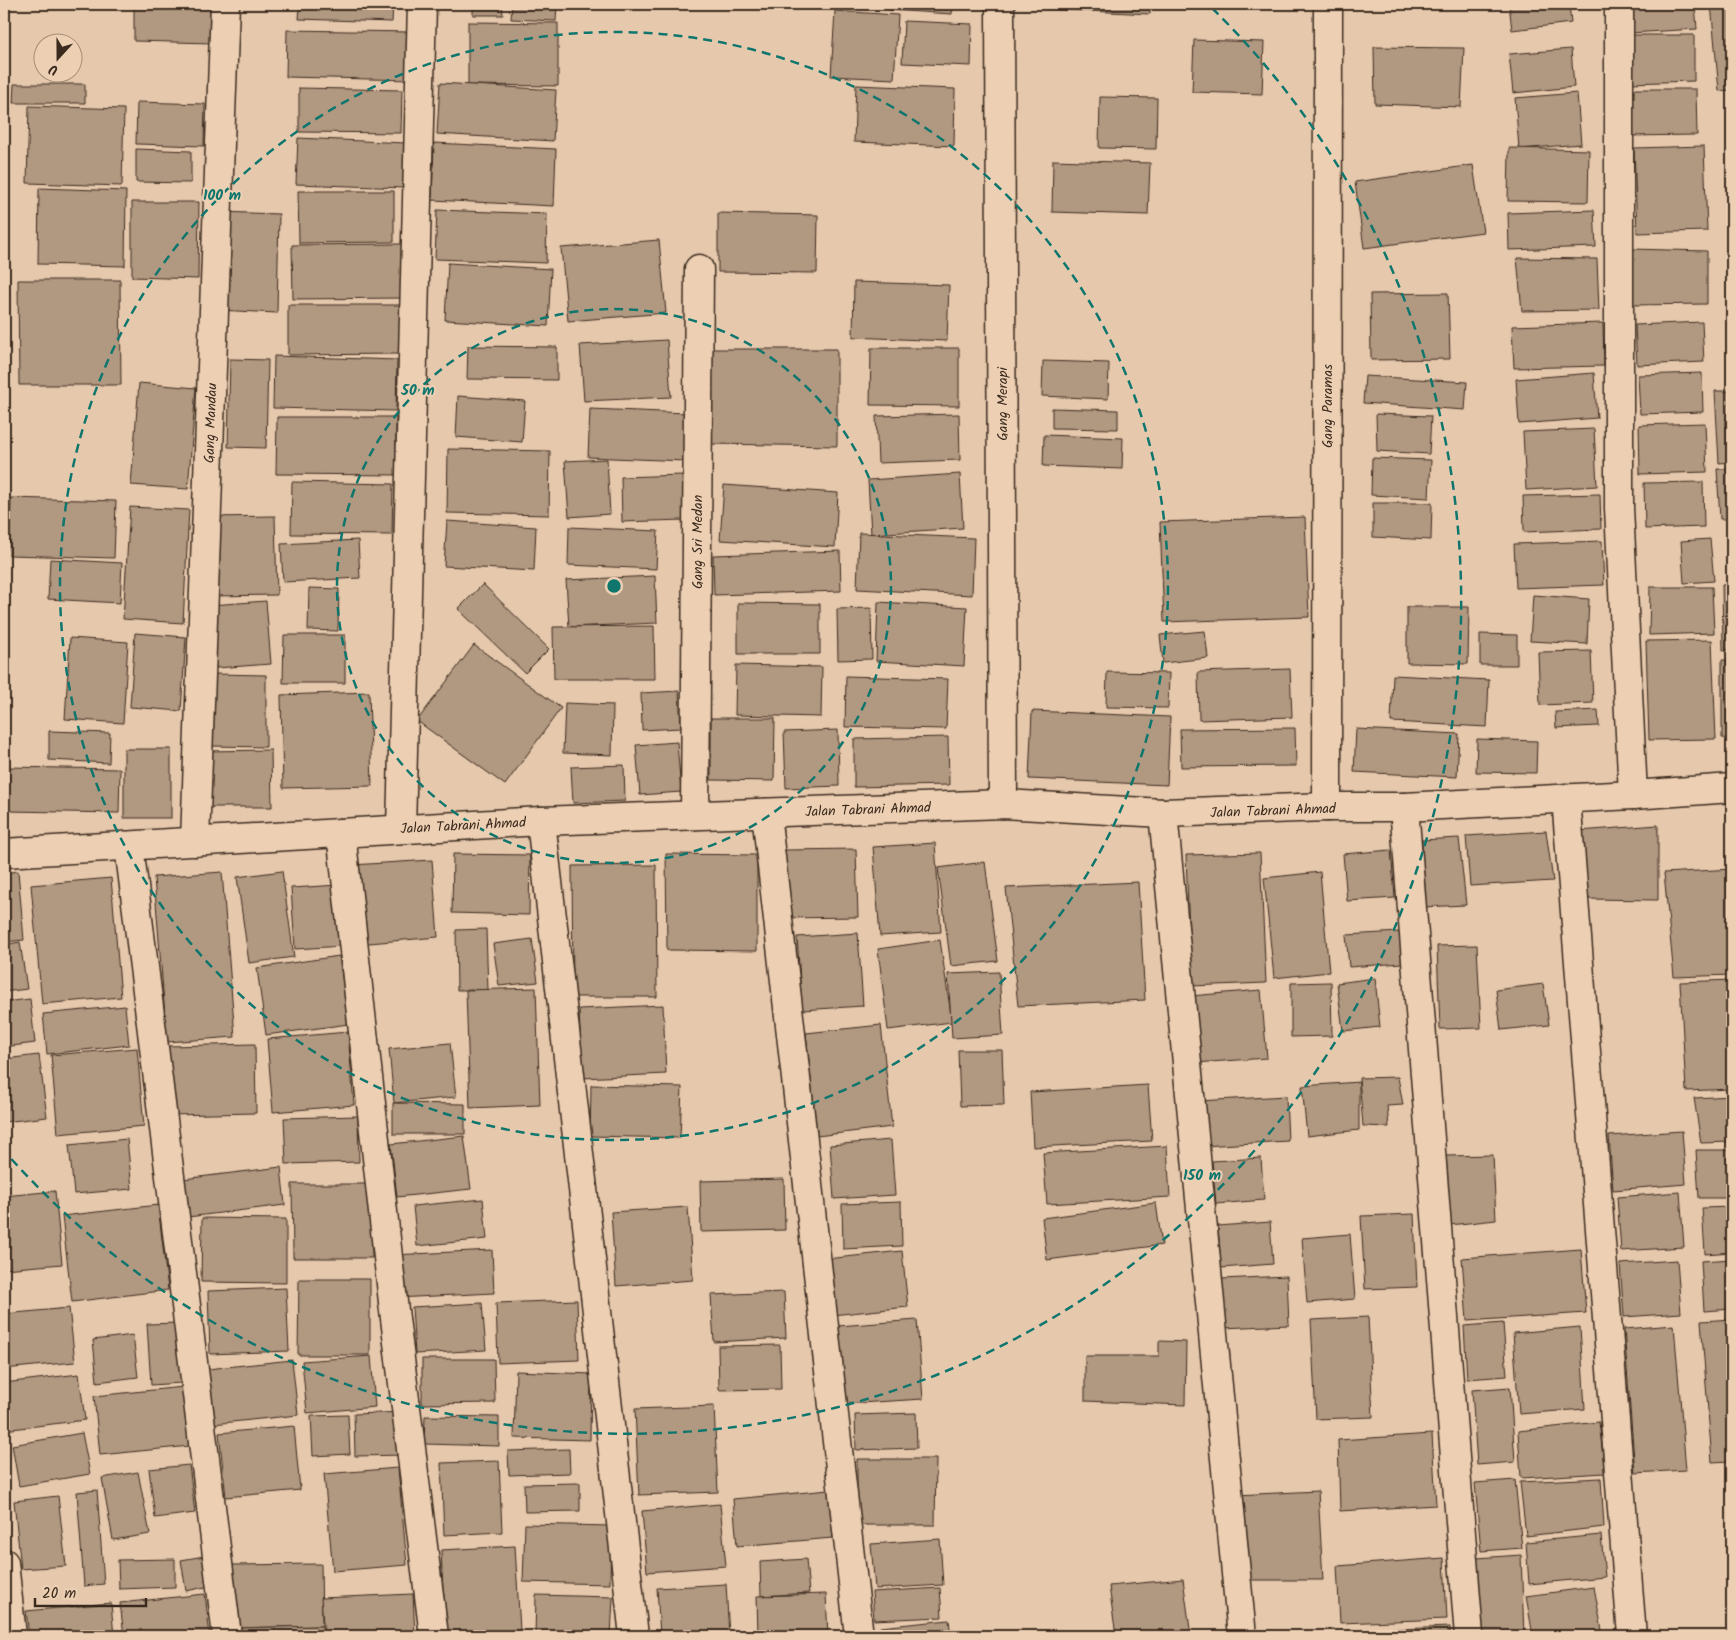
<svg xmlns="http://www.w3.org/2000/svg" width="1736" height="1640" font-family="Kalam,sans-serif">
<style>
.building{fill:#b19880;stroke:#3b2a1e}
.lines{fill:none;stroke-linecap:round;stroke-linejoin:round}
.minor-casing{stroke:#3b2a1e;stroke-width:31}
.minor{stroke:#edd0b3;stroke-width:28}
.ring{fill:none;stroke:#0f766e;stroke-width:2.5;stroke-dasharray:9 6}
.labels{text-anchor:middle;stroke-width:4;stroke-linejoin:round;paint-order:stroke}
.street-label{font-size:14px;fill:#3b2a1e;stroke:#edd0b3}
.centre{fill:#0f766e;stroke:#edd0b3;stroke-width:2.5}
.ring-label{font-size:15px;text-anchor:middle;font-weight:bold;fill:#0f766e;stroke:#edd0b3;stroke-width:4;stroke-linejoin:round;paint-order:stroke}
</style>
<rect width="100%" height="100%" fill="#e6c9ad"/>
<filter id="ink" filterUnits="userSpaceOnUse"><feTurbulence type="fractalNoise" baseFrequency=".02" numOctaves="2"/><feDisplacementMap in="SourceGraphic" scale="10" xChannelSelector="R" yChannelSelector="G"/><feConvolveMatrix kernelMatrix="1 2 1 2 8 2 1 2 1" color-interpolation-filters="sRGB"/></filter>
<g filter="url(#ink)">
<g class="building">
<path d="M134 4H213L212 43 134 41Z"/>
<path d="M300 4H393L392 22 299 19Z"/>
<path d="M473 4H502L503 15H473Z"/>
<path d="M512 4H557L556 21 511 19Z"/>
<path d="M889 4H953L952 14 889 10Z"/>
<path d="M1047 4H1150V14L1047 9Z"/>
<path d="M1509 4H1569L1571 23 1512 30Z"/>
<path d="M1628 4H1695L1697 29 1630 33Z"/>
<path d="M1711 4H1732V90L1719 91Z"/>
<path d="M835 11 898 15 894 79 831 76Z"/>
<path d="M904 21 972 24 971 66 902 63Z"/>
<path d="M468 22 558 23V86L468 85Z"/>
<path d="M287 30 412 32V80L286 77Z"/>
<path d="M1629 35H1694V81L1630 83Z"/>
<path d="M1194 40 1264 42 1262 94 1192 92Z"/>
<path d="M1374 47 1464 48 1461 107 1375 104Z"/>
<path d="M1571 49 1574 87 1513 93 1509 54Z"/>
<path d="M440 83 556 90 553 141 437 134Z"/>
<path d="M14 84H85V103H13Z"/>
<path d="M856 85 955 89 954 146 854 142Z"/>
<path d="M299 88 402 90 401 133 299 132Z"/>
<path d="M1629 89H1696L1697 135 1629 136Z"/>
<path d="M1577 93 1581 144 1519 149 1515 98Z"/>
<path d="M1100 97 1157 98 1156 149 1099 148Z"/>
<path d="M137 102 205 104 204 146 136 144Z"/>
<path d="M29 106 124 109 122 186 27 183Z"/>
<path d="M298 138 405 143 404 188 296 184Z"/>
<path d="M434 143 556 149 554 206 432 200Z"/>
<path d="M1704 146 1707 231 1637 233 1634 148Z"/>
<path d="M1509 148 1589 150 1588 202 1508 201Z"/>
<path d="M136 149 191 151V183L136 182Z"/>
<path d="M1053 160 1150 163 1148 215 1052 212Z"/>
<path d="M1473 165 1483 232 1364 248 1355 182Z"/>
<path d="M39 188 126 191 125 266 38 264Z"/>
<path d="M298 191H394V242L299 243Z"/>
<path d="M132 202H199L198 279 132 277Z"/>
<path d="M437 210 547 214 546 263 435 259Z"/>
<path d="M1594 210 1596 247 1509 250 1508 213Z"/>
<path d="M220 212 279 214 277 313 217 310Z"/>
<path d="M718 213 818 215 817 273 718 272Z"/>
<path d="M659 240 666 313 568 321 561 248Z"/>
<path d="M402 244 403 298 293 299 292 245Z"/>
<path d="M1632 249 1707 251V304L1633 305Z"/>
<path d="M1517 258 1597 259 1599 310 1522 311Z"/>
<path d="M448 263 551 269 548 326 445 320Z"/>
<path d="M18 280H120L121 385H19Z"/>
<path d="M854 282 949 285 947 341 853 337Z"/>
<path d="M1448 293 1450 359 1371 360 1370 294Z"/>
<path d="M288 305H400V354L288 355Z"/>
<path d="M1702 322 1704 362 1637 365 1635 325Z"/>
<path d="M1603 323 1604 366 1514 368 1512 326Z"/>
<path d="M667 340 671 397 584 401 580 345Z"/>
<path d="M468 346 557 347V380L467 379Z"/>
<path d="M871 348H959V406L870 405Z"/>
<path d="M710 349H837V446L710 444Z"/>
<path d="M274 356 397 360 396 411 273 408Z"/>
<path d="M230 359 268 360 266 448 228 447Z"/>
<path d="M1043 361 1109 363 1108 399 1042 396Z"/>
<path d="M1594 373 1597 418 1519 424 1516 379Z"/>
<path d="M1702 373 1703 412 1640 414 1638 375Z"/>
<path d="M1365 376 1467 382 1465 410 1363 403Z"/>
<path d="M139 383 196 388 188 489 131 485Z"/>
<path d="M1715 391H1732V462L1719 463Z"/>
<path d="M458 396 525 401 522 442 456 437Z"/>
<path d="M1052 408 1118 410V429L1052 428Z"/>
<path d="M590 409 687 413 685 461 588 457Z"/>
<path d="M959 414 960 460 878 463 876 416Z"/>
<path d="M1376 414 1431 416 1429 454 1377 451Z"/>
<path d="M277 417H396V475L276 474Z"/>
<path d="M1705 423 1707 472 1640 474 1639 425Z"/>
<path d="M1594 429 1597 486 1526 490 1523 432Z"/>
<path d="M1044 435 1123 438 1122 469 1043 466Z"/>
<path d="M448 449 550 451 549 515 447 513Z"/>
<path d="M1372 458 1431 460 1429 498 1371 495Z"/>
<path d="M607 459 610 514 569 517 565 461Z"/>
<path d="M1717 469H1732V519H1720Z"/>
<path d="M960 474 963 528 871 534 868 480Z"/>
<path d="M682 475 684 520 622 522 621 477Z"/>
<path d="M292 482 393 484 392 535 291 534Z"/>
<path d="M1703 482 1704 527 1645 529 1644 483Z"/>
<path d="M724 485 838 493 835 547 720 540Z"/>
<path d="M1600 494 1601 529 1524 532 1523 496Z"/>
<path d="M11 498 116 501 114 558 9 555Z"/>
<path d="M1373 503H1432L1431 540 1373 537Z"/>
<path d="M130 507 189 510 183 623 123 619Z"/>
<path d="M275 516 277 595 212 596 210 517Z"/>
<path d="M1305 517 1309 617 1164 622 1160 522Z"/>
<path d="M447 521 536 527 534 571 444 566Z"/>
<path d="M569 527 658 531 656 569 568 565Z"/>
<path d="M859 533 974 538 972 595 857 589Z"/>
<path d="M1710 539 1714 581 1684 583 1681 541Z"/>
<path d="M358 540 360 578 283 582 281 544Z"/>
<path d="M1602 541 1604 585 1516 588 1514 544Z"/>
<path d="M840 551 841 591 714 595 713 555Z"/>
<path d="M50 559 122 563 120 603 48 599Z"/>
<path d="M655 576 657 623 569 627 566 580Z"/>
<path d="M483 584 549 649 525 673 458 609Z"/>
<path d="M1732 584V650H1723L1722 585Z"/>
<path d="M1650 587H1712L1714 633 1649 635Z"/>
<path d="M309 588 339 589 338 631 308 630Z"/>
<path d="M1533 595 1589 599 1587 644 1530 641Z"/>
<path d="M266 601 271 664 216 668 211 605Z"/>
<path d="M878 602 967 607 964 666 876 661Z"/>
<path d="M738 603 820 604V654H738Z"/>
<path d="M1407 607H1469L1468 664 1407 663Z"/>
<path d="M871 608 872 659 838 660 837 609Z"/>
<path d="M654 626 655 679H554L553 627Z"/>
<path d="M1205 631 1208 658 1163 663 1160 635Z"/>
<path d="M135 633 186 637 181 711 130 707Z"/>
<path d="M1480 634 1517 635V665H1480Z"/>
<path d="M284 635H345V683H283Z"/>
<path d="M70 638 128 642 123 723 65 719Z"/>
<path d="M1712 640 1716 739 1649 740 1646 641Z"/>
<path d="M474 645 561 708 505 785 417 721Z"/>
<path d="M1591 651 1593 703 1540 705 1538 652Z"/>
<path d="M1722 660H1732V739L1722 738Z"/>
<path d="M736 665 822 667 821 717 735 715Z"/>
<path d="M1290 669 1292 717 1199 720 1198 672Z"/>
<path d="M1107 672 1169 673 1168 708 1106 707Z"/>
<path d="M213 674 266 675V747L212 746Z"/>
<path d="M1393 675 1489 680 1487 727 1391 722Z"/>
<path d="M846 676 948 679 946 729 845 727Z"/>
<path d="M679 691 681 728 642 730 641 693Z"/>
<path d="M369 692 372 786 283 788 281 695Z"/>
<path d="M565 703 613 705 612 755 563 753Z"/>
<path d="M1598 710 1599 726 1556 728 1555 712Z"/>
<path d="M1032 711 1170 717 1167 785 1029 779Z"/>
<path d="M711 718H775L774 781 711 780Z"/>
<path d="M1295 728 1296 766 1181 767 1180 729Z"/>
<path d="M1356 729 1459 734 1457 777 1354 772Z"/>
<path d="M838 730 839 786 786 788 784 732Z"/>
<path d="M49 731 110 733 109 763 49 760Z"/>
<path d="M948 737 949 785 854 787V739Z"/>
<path d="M1477 739 1537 741 1536 773 1476 772Z"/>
<path d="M677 742 681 792 640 795 636 745Z"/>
<rect x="124" y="749" width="47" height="69"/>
<path d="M271 750 272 807H206V751Z"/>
<path d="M624 765 625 801 573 803 571 767Z"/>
<path d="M8 767 120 769 119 813 7 811Z"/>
<path d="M1658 825V900L1585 899 1579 831Z"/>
<path d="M1546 831 1553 881 1470 886 1466 836Z"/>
<path d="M1459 838 1466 905 1424 907 1422 840Z"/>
<path d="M935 843 941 932 880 936 873 847Z"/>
<path d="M856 849 858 917 786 918 785 850Z"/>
<path d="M1391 850 1395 898 1347 901 1343 854Z"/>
<path d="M1260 853 1266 983 1191 986 1186 855Z"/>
<path d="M453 854 530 855 529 915 452 913Z"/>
<path d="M666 854 757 855V951L667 950Z"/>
<path d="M432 860 438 937 358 944 352 865Z"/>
<path d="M985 862 998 961 951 966 938 868Z"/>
<path d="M656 865 657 997H573L572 866Z"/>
<path d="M1732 869V975L1674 977 1664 873Z"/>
<path d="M18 871 24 940 4 942V873Z"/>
<path d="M282 871 294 957 249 963 237 877Z"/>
<path d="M222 872 235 1037 167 1042 154 877Z"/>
<path d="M1320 872 1329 972 1274 978 1264 878Z"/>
<path d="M111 878 121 997 42 1004 31 885Z"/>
<path d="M1138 882 1145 1000 1018 1006 1006 888Z"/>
<path d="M339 885 343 946 295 949 291 888Z"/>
<path d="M486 929 488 990H457L456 930Z"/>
<path d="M1400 932 1402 963 1349 967 1346 935Z"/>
<path d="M858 933 863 1006 802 1010 797 937Z"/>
<path d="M532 939 538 982 499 986 493 944Z"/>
<path d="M940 940 952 1022 888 1030 878 949Z"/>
<path d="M20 942 27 989 4 992V945Z"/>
<path d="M1477 945 1481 1028 1440 1029 1437 946Z"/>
<path d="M339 956 349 1024 266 1035 257 968Z"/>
<path d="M999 972 1003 1035 952 1038 948 974Z"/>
<path d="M1375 978 1380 1027 1343 1031 1337 983Z"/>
<path d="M1732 980V1089L1686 1091 1680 982Z"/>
<path d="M1331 982 1332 1036 1291 1037V983Z"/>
<path d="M1543 984 1549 1025 1501 1030 1496 990Z"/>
<path d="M536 988 540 1105 470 1108 466 990Z"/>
<path d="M1261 990 1267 1058 1195 1063 1190 996Z"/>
<path d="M30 999 35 1043 4 1047V1002Z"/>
<path d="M663 1005 666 1074 582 1078 579 1009Z"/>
<path d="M125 1006 129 1045 47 1054 43 1014Z"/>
<path d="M881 1025 892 1127 817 1136 806 1033Z"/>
<path d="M348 1032 354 1105 273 1112 267 1039Z"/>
<path d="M450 1043 456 1097 394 1103 389 1049Z"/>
<path d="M255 1044 256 1113 170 1115 168 1046Z"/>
<path d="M137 1048 144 1126 58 1134 51 1055Z"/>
<path d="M958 1050H1002L1004 1105 960 1106Z"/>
<path d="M39 1055 47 1117 4 1122V1059Z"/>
<path d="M1398 1077 1403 1105 1387 1106 1389 1127 1363 1126 1359 1078Z"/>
<path d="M1359 1082V1130L1307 1136 1302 1086Z"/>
<path d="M591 1085 682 1087 680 1138 590 1136Z"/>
<path d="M1148 1085 1152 1141 1033 1147 1030 1092Z"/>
<path d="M1286 1096 1288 1141 1202 1146 1199 1101Z"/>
<path d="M1732 1096V1142L1701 1143 1694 1098Z"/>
<path d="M393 1103 465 1104V1134H393Z"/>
<path d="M358 1116 359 1162 286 1164 284 1118Z"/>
<path d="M1682 1131 1686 1184 1613 1190 1609 1136Z"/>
<path d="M464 1136 471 1189 397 1197 391 1144Z"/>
<path d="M127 1139 132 1189 74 1194 69 1145Z"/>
<path d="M891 1140 895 1195 834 1199 830 1145Z"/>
<path d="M1167 1146 1170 1197 1047 1204 1043 1153Z"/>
<path d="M1696 1150H1732V1198H1699Z"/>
<path d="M1493 1155 1496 1220 1450 1225 1446 1156Z"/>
<path d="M1261 1158 1264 1200 1216 1204 1212 1161Z"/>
<path d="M281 1167 285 1205 188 1217 183 1179Z"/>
<path d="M784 1179 785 1230 701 1232 700 1181Z"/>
<path d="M292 1184H371L372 1258H293Z"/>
<path d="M55 1191 62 1264 4 1269V1196Z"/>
<path d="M1680 1192 1684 1247 1621 1251 1617 1197Z"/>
<path d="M483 1199 487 1239 417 1246 413 1206Z"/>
<path d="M901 1202 902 1246 843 1249 842 1204Z"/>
<path d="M1156 1203 1162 1245 1047 1260 1042 1218Z"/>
<path d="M158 1205 168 1290 72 1302 62 1216Z"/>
<path d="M688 1207 693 1280 616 1286 611 1212Z"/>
<path d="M1732 1207V1252L1705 1254 1702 1208Z"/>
<path d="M1414 1214 1417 1287 1365 1289 1361 1216Z"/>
<path d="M202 1218 286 1219V1283L201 1282Z"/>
<path d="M1270 1222 1273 1264 1221 1268 1218 1226Z"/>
<path d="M1350 1234 1355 1299 1307 1303 1302 1238Z"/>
<path d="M1581 1249 1586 1313 1467 1321 1462 1258Z"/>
<path d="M492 1250 494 1293 396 1298 393 1255Z"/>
<path d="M902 1251 908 1307 832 1315 826 1259Z"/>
<path d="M1732 1259V1309L1704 1311 1701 1261Z"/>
<path d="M1677 1260 1681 1313 1624 1317 1620 1264Z"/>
<path d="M1287 1276 1289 1325 1223 1328 1221 1279Z"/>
<path d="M299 1279H370V1355H298Z"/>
<path d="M286 1288 289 1351 210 1354 208 1291Z"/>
<path d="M784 1292 786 1338 714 1342 711 1295Z"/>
<path d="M577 1300 579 1360 498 1363 496 1303Z"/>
<path d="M482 1303 486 1350 415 1354 412 1307Z"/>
<path d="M69 1308 75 1362 4 1369V1314Z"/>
<path d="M1368 1317 1373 1417 1316 1419 1311 1320Z"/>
<path d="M1732 1319V1461L1712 1462 1701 1321Z"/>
<path d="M917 1320 923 1399 843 1404 838 1326Z"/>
<path d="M178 1323 181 1383 151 1385 147 1324Z"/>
<path d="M1503 1323 1507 1376 1467 1379 1464 1326Z"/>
<path d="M1674 1325 1686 1470 1635 1473 1624 1329Z"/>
<path d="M1580 1327 1585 1409 1519 1414 1513 1333Z"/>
<path d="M133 1335 138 1377 97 1382 93 1340Z"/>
<path d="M1159 1341 1186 1342 1185 1405 1085 1401V1356H1159Z"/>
<path d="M780 1345 781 1389 719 1390 718 1346Z"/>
<path d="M371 1356 375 1407 307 1413 302 1361Z"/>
<path d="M422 1359H494L495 1403 422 1404Z"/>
<path d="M292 1360 298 1415 213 1424 207 1369Z"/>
<path d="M516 1371 591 1374 590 1440 514 1438Z"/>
<path d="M79 1374 85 1420 4 1430V1383Z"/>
<path d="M183 1387 190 1446 100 1455 94 1396Z"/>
<path d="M1510 1387 1515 1462 1477 1465 1472 1390Z"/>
<path d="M714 1406 718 1492 639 1495 635 1409Z"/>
<path d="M405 1412 406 1455 355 1456 354 1414Z"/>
<path d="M916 1413 917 1448 856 1450 855 1415Z"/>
<path d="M348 1415 350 1454 313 1456 311 1416Z"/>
<path d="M425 1416 499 1417V1446L424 1444Z"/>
<path d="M1599 1422 1605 1473 1521 1478 1518 1431Z"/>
<path d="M294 1426 300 1490 226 1497 219 1433Z"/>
<path d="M82 1433 90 1474 19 1486 12 1445Z"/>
<path d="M1432 1434 1436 1505 1340 1511 1338 1440Z"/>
<path d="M569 1449 570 1473 509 1475 508 1451Z"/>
<path d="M857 1459H936L935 1525H857Z"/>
<path d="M499 1461 502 1532 444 1535 441 1463Z"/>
<path d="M189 1465 195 1513 155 1518 149 1469Z"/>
<path d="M398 1468 407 1565 333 1571 324 1474Z"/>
<path d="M138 1472 150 1534 113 1540 102 1478Z"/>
<path d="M1601 1478 1604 1527 1526 1536 1520 1482Z"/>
<path d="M1515 1480 1522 1548 1481 1551 1475 1483Z"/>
<path d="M580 1483V1511L525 1512 524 1484Z"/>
<path d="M97 1490 104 1584 84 1586 77 1492Z"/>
<path d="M829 1490 833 1538 737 1546 733 1499Z"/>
<path d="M1318 1491 1323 1580H1242L1236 1495Z"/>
<path d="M58 1496 66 1566 21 1569 14 1501Z"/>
<path d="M720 1504 726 1566 647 1572 642 1511Z"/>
<path d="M525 1524 611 1526 610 1584 523 1582Z"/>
<path d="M1601 1535 1605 1577 1529 1584 1526 1542Z"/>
<path d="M940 1539 943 1585 875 1589 871 1544Z"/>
<path d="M515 1546 520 1630 445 1633 441 1550Z"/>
<path d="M210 1555 215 1585 186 1591 181 1560Z"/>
<path d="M1521 1555 1524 1636H1482L1477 1558Z"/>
<path d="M1444 1558 1447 1619 1340 1623 1337 1566Z"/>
<path d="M175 1559V1587L119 1589 118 1560Z"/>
<path d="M806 1559 809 1593 761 1596 760 1562Z"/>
<path d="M321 1564 322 1626 233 1628 231 1565Z"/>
<path d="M1183 1579 1191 1636H1116L1109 1586Z"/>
<path d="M726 1584 729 1636H660L657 1588Z"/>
<path d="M1594 1587 1603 1636H1533L1526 1596Z"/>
<path d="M940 1588 942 1617 874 1620 872 1592Z"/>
<path d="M205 1594 210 1636H124L120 1603Z"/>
<path d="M413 1594 415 1636H324L321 1598Z"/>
<path d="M826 1594 828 1636H758L757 1596Z"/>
<path d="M536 1595 613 1597 611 1636H535Z"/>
<path d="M111 1603 114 1636H29L26 1611Z"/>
<path d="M949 1620 951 1636H881L880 1627Z"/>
<path d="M322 1626V1636H233V1628Z"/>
<path d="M1450 1627V1636H1346V1631Z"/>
</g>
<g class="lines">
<g class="minor-casing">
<g id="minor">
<path d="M1000 4 1003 804"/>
<path d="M1619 4V508L1633 795"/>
<path d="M1566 798 1632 1636"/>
<path d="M1327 807 1328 4"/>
<path d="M1404 807 1469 1636"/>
<path d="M766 813 859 1636"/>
<path d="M1163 813 1242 1636"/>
<path d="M695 815 699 269"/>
<path d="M541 821 634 1636"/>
<path d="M401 829 422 4"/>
<path d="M341 833 393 1302 434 1636"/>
<path d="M195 842 225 4"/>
<path d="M129 846 227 1636"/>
<path d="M4 853 541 821 1003 804 1163 813 1327 807H1404L1633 795 1732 788"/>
<path d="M4 1563 12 1636"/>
</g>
</g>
<use href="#minor" class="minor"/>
</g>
</g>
<g class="ring">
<circle cx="614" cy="586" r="277"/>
<circle cx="614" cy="586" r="554"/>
<path d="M1212 8A832 832 0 1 1 6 1153"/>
</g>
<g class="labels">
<g class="street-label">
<text transform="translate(1002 404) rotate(-90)" y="5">Gang Merapi</text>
<text transform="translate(1327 406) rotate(-90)" y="5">Gang Paramas</text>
<text transform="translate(210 423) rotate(-88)" y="5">Gang Mandau</text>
<text transform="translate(697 542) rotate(-90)" y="5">Gang Sri Medan</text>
<text transform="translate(868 809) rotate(-2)" y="5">Jalan Tabrani Ahmad</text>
<text transform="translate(1273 810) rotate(-2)" y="5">Jalan Tabrani Ahmad</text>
<text transform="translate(463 825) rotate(-3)" y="5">Jalan Tabrani Ahmad</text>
</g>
</g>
<circle cx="614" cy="586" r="8" class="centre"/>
<g class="ring-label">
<text x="222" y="200">100 m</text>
<text x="418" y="395">50 m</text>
<text x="1202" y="1180">150 m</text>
</g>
<rect width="1736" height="1640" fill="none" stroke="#edd0b3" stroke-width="20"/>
<rect x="10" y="10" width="1716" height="1620" fill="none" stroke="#3b2a1e" stroke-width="2" filter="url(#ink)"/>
<g transform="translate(58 58) rotate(201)"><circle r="24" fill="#edd0b3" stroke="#a68e77"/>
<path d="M0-4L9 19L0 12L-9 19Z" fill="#3b2a1e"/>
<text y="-8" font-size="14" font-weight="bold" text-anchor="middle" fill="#3b2a1e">U</text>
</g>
<path d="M35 1598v8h111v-8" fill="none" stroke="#3b2a1e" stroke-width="2.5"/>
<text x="42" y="1598" font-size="15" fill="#3b2a1e" stroke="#edd0b3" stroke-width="4" paint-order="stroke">20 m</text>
</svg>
